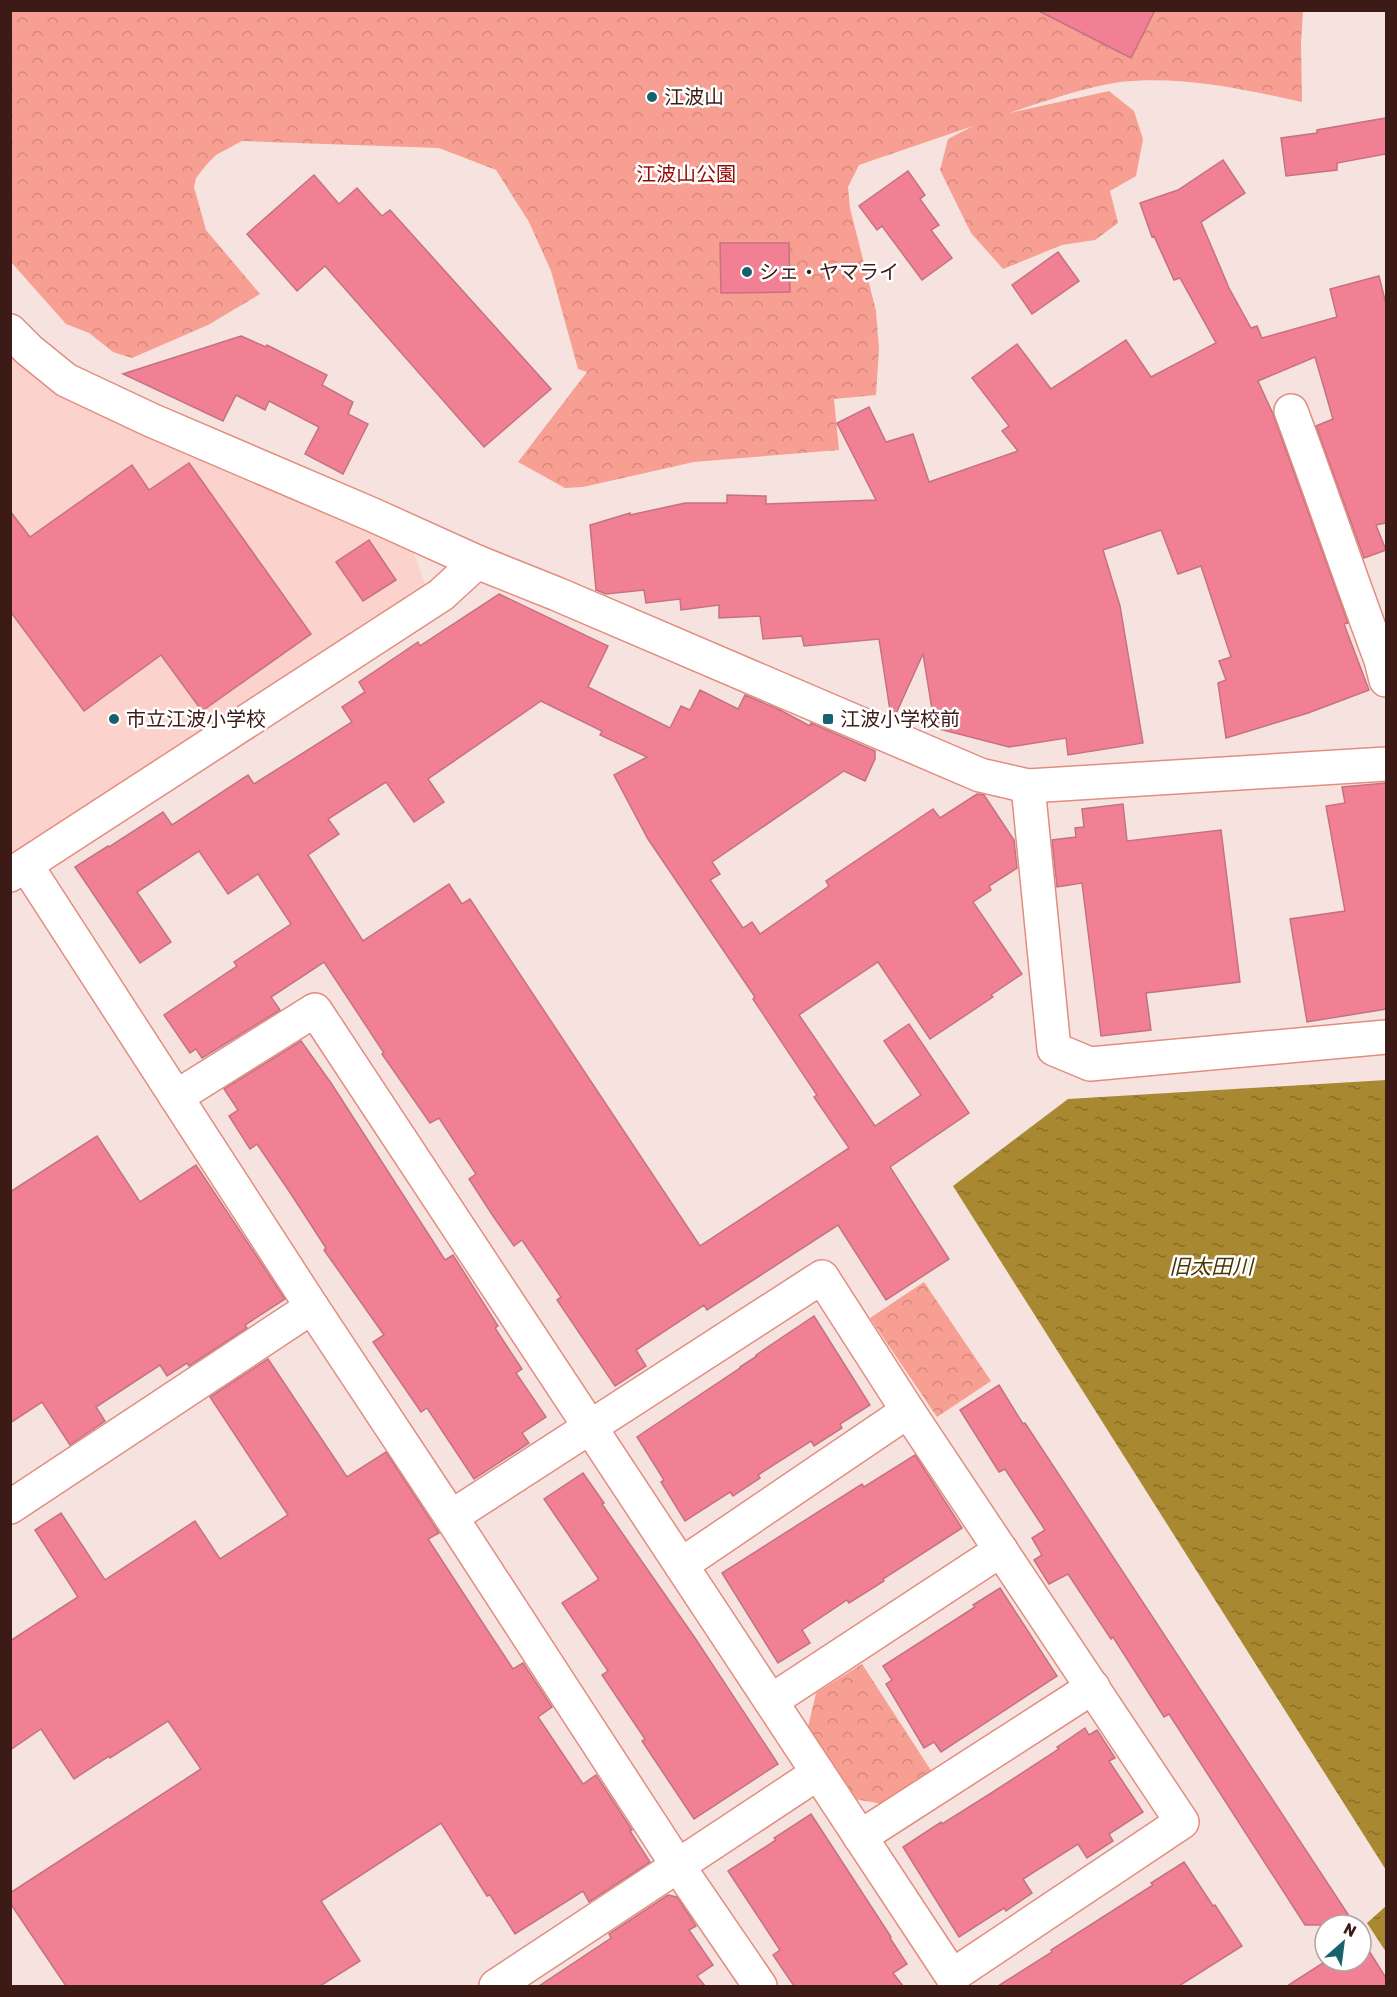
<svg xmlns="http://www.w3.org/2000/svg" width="1397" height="1997" font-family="Rubik,'Noto Sans JP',sans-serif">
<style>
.built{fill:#fcd3cc}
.forest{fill:url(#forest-crowns)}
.water{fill:url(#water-ripples)}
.building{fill:#f18095;stroke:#c57280;stroke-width:1.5;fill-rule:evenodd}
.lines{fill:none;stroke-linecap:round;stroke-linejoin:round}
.minor-casing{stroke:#e28d80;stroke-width:36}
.minor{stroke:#fff;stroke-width:33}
.poi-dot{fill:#16626d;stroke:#fff;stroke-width:2}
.labels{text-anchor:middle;stroke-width:5;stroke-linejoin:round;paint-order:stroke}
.poi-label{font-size:20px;fill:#3c1b16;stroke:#fff;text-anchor:start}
.park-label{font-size:20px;fill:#950904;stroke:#fff}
.water-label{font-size:21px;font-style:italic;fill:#473603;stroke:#fff}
</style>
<defs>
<pattern id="forest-crowns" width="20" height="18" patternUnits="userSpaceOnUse" patternTransform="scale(1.5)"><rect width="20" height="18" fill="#f79f92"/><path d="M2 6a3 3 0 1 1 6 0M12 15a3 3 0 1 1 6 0" fill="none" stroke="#d5887d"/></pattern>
<pattern id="water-ripples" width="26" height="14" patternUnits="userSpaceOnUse" patternTransform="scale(1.5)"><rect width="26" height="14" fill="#a88931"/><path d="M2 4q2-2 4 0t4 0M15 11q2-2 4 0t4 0" fill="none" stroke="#8a6f29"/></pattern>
</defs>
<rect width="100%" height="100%" fill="#f6e3e0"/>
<path class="built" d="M10 348 413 550 425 584 11 854Z"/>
<g class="forest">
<path d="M10 11H1303L1301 43 1302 102C1243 89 1181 75 1120 82 1085 87 1043 102 1009 113L1109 91 1134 111 1143 139 1136 176 1110 191 1118 223 1095 240 1062 245 1003 269 971 233 940 170 948 139 973 126 859 165 848 187 850 208 876 311 879 349 876 395 834 399 839 450 694 462 583 487 565 488 518 462 587 372 578 369 551 271 529 222 496 170 439 148 242 141 216 155 207 164 196 178 194 187 206 230 260 294 208 325 132 358 113 352 89 333 66 324 11 262Z"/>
<path d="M924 1282 991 1381 937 1417 870 1318Z"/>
<path d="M862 1664 932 1772 883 1804 854 1799 808 1727 816 1693Z"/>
</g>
<g class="water">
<path d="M1386 1080V1870L953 1186 1068 1099Z"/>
<path d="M1386 1906V1952L1367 1923Z"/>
</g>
<g class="building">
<path d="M1037 10H1155L1131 58Z"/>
<path d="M1386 118V154L1337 163V170L1286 176 1281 138 1317 133V130Z"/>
<path d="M1223 160 1245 193 1201 222 1229 288 1251 328 1257 326 1262 338 1337 317 1330 289 1379 276 1386 304V523L1376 525 1386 550 1364 558 1316 426 1333 419 1315 357 1258 381 1273 414 1348 623 1344 624 1369 690 1308 713 1226 738 1218 683 1226 680 1219 661 1231 657 1201 566 1178 574 1161 530 1103 550 1120 606 1143 743 1068 755 1066 738 1009 747 935 728 923 654 894 718 891 717 879 639 804 646 802 636 763 639 760 616 719 618V605L681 610 680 599 646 603 644 590 606 594 596 590 590 525 630 513V515L685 503H727V495L766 496V504L876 500 837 423 869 407 886 442 913 434 929 482 1018 451 1002 431 1009 426 972 378 1017 344 1051 389 1126 340 1151 377 1216 343 1180 278 1174 280 1154 236 1152 237 1140 203 1178 190Z"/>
<path d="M908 171 925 195 920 199 939 225 931 230 952 258 922 280 882 226 877 230 859 206Z"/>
<path d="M314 175 339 204 357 188 382 216 390 210 551 389 484 447 325 266 297 291 247 234Z"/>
<path d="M720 243H789L790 292 721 293Z"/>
<path d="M1058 252 1079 281 1032 314 1012 285Z"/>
<path d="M241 336 266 347 267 345 327 375 322 385 353 402 348 414 368 424 343 474 305 454 319 427 269 401 265 410 236 395 223 421 123 374Z"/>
<path d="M189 463 311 634 202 711 161 655 84 711 10 611V511L30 537 132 465 149 490Z"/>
<path d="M369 540 396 580 363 601 336 562Z"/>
<path d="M499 594 608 646 588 687 670 728 681 706 690 710 700 690 738 709 745 695 780 710 810 726 811 723 875 751V759L865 781 844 771 712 862 720 874 710 880 743 928 752 922 760 934 829 886 826 881 933 809 940 818 977 794 984 795 1014 840 1017 868 989 886 991 890 973 902 1022 974 991 995 993 997 930 1039 878 962 799 1015 875 1126 921 1095 884 1041 909 1024 969 1113 890 1167 949 1259 886 1300 838 1225 707 1310 704 1305 636 1350 646 1366 615 1386 557 1300 561 1297 522 1240 514 1246 493 1216 469 1179 476 1174 439 1118 430 1123 382 1054 384 1053 324 962 271 997 280 1010 202 1058 196 1049 190 1053 164 1015 237 966 234 962 291 924 258 874 228 894 199 851 137 892 171 942 140 963 75 867 108 846 109 847 163 812 172 825 248 775 254 784 352 722 342 707 365 692 359 682 418 642 420 646ZM541 701 602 731 600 735 647 757 614 775 648 839 755 997 753 999 817 1095 814 1097 849 1148 700 1246 470 899 462 904 449 884 363 941 308 855 339 834 328 819 386 782 414 822 444 802 428 779Z"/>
<path d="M1386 783V1009L1307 1022 1290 919 1345 911 1326 806 1345 803 1342 787Z"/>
<path d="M1123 804 1127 841 1221 830 1240 982 1146 993 1151 1030 1101 1036 1082 883 1057 887 1052 840 1076 837 1075 828 1084 827 1082 809Z"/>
<path d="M301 1041 331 1083 445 1260 453 1255 498 1326 495 1328 522 1369 516 1373 546 1417 522 1433 529 1443 474 1479 427 1408 421 1412 373 1342 384 1335 324 1250 326 1248 291 1194 257 1144 250 1149 229 1116 238 1110 224 1089Z"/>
<path d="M97 1136 140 1202 196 1165 285 1299 245 1325 247 1328 189 1366 187 1363 167 1376 160 1365 96 1407 105 1421 70 1445 42 1402 10 1423V1192Z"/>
<path d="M814 1316 870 1405 840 1424 842 1428 814 1446 811 1441 758 1475 760 1478 733 1496 730 1492 685 1521 661 1482 664 1480 637 1437 740 1368V1367L757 1356 756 1355Z"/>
<path d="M268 1359 347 1477 386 1452 439 1533 428 1539 484 1625 513 1669 523 1663 552 1707 538 1717 583 1784 596 1775 632 1830 630 1831 650 1862 589 1902 583 1891 515 1934 490 1895 487 1896 441 1823 321 1901 360 1961 320 1986H66L10 1903V1893L201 1769 168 1721 110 1758 109 1756 74 1779 41 1729 10 1750V1641L78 1597 35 1530 61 1513 105 1580 195 1521 220 1559 288 1515 210 1397Z"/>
<path d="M999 1385 1023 1424 1025 1423 1355 1925H1305L1169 1714 1164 1717 1113 1637 1111 1639 1068 1574 1049 1584 1034 1560 1042 1555 1032 1538 1045 1530 1005 1469 999 1472 960 1410Z"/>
<path d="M915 1455 962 1528 883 1579 884 1581 849 1603 847 1600 802 1630 810 1643 778 1663 722 1573 862 1484 864 1487Z"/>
<path d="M583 1473 604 1503 602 1504 695 1638 778 1764 694 1819 642 1741 645 1739 602 1675 608 1671 562 1603 598 1580V1578L544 1499Z"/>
<path d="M1000 1588 1057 1676 941 1752 934 1742 924 1748 886 1684 892 1680 883 1666 975 1607 973 1605Z"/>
<path d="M1085 1728 1089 1735 1097 1730 1115 1758 1109 1761 1143 1812 1109 1834 1113 1841 1087 1858 1078 1844 1023 1879 1032 1893 1006 1911 1004 1908 959 1937 903 1847 941 1822 942 1824 985 1797 1059 1749 1057 1747Z"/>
<path d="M811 1814 891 1937 890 1938 907 1964 893 1973 903 1986H794L773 1955 780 1950 728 1871 776 1840 774 1838Z"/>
<path d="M1184 1862 1213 1906 1215 1905 1242 1946 1179 1986H998L1052 1952 1051 1950 1153 1885 1151 1883Z"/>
<path d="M668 1895 677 1897 696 1926 689 1930 713 1965 697 1976 705 1986H539L611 1938 609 1934Z"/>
<path d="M1361 1938 1386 1978V1986H1287L1326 1961H1361Z"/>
</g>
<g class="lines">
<g class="minor-casing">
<g id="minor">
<path d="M10 331 29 350 66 380 151 420 373 515 477 562 557 594 980 775 1028 786 1386 764"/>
<path d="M1291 411C1322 494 1350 577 1381 660L1386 680"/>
<path d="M1028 786 1054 1049 1090 1064 1386 1037"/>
<path d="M26 865 312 1307 451 1517 678 1866 760 1986"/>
<path d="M10 875 441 595 477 562"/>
<path d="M176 1097 315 1010 952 1976 1182 1822 908 1411"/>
<path d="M10 1507 312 1307"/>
<path d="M451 1517 822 1277 908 1411 681 1565"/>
<path d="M771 1701 1001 1550"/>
<path d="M860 1837 1093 1687"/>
<path d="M496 1986 818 1773"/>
</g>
</g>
<use href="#minor" class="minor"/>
</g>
<g class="poi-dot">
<circle cx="652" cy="97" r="6"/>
<circle cx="747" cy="272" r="6"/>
<circle cx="114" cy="719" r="6"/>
<rect x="822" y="713" width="12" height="12" rx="3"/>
</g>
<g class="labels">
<g class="poi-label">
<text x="664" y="104">江波山</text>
<text x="759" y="279">シェ・ヤマライ</text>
<text x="126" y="726">市立江波小学校</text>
<text x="840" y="726">江波小学校前</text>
</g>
<g class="park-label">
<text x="686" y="181">江波山公園</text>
</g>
<g class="water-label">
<text x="1211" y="1274">旧太田川</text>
</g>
</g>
<rect width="1397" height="1997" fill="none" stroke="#3c1b16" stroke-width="24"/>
<g transform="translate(1343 1943) rotate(28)"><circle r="28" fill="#ffffff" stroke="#b1a4a2" stroke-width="1.5"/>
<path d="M0-4.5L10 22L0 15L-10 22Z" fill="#16626d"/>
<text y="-9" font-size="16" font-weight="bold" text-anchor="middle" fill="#3c1b16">N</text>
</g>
</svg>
